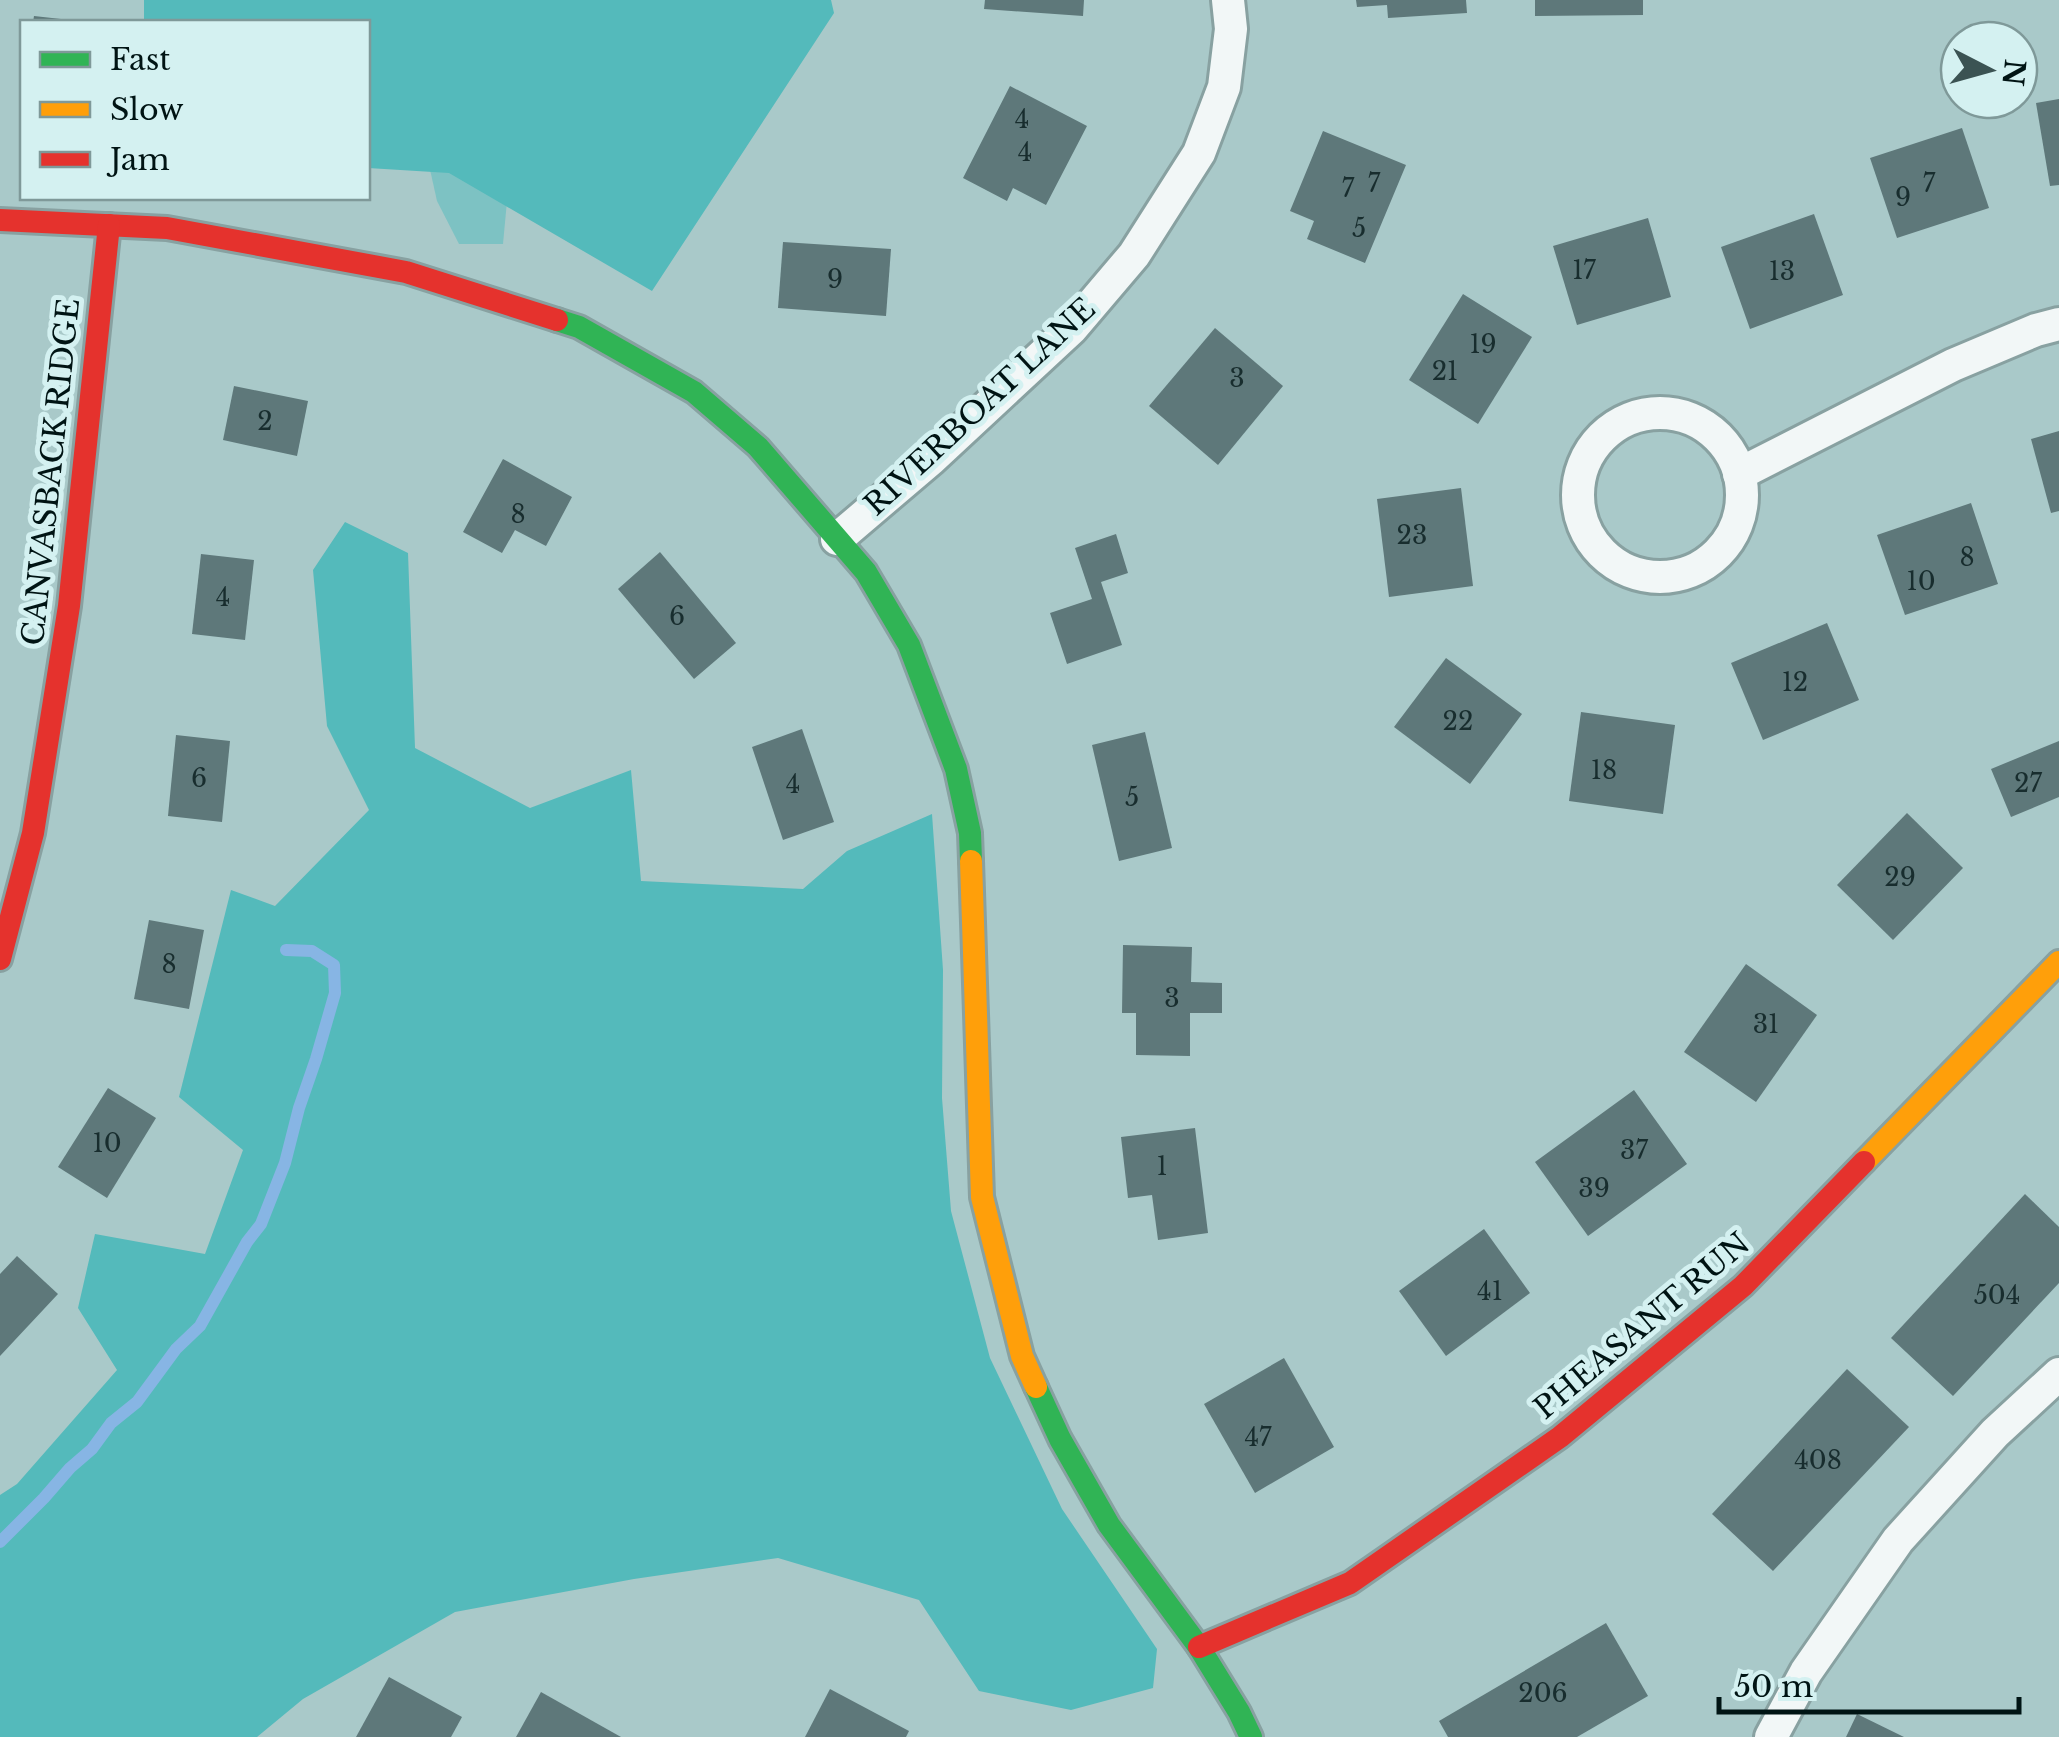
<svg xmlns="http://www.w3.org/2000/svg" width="2059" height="1737" font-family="'Libre Baskerville',serif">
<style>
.green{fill:#7dc2c3}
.forest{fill:#54babb}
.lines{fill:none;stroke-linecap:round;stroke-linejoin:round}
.stream{stroke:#87b5e4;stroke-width:12}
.building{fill:#5e787a}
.street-casing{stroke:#88a1a1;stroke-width:38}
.fast-casing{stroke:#88a1a1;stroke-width:28}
.slow-casing{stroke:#88a1a1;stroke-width:28}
.jam-casing{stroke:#88a1a1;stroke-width:28}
.street{stroke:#f2f7f7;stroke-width:32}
.fast{stroke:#30b455;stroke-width:22}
.slow{stroke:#ff9f0a;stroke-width:22}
.jam{stroke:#e5322d;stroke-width:22}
.labels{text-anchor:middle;stroke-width:10;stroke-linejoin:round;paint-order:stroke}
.number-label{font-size:25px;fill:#182d2e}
.street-label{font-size:30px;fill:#001414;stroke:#d4f1f1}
</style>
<rect width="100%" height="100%" fill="#a9c9c9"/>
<path class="green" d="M522 41 503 244H459L437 201 419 120Z"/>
<g class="forest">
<path d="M144 0H831L834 13 652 291 449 173 368 168V22H144Z"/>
<path d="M345 522 408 553 415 748 530 808 631 770 641 881 803 889 847 851 932 814 943 970 942 1098 951 1211 990 1358 1062 1509 1157 1649 1153 1688 1071 1710 979 1691 919 1600 778 1558 634 1579 455 1612 303 1699 257 1737H0V1495L17 1484 117 1370 78 1308 95 1234 205 1254 243 1150 179 1097 231 890 275 906 369 810 327 726 313 570Z"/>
</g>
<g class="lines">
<path class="stream" d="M0 1542 44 1498 70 1468 92 1449 111 1423 137 1402 176 1349 200 1326 247 1242 261 1224 285 1163 299 1108 316 1059 335 993 334 965 312 951 286 950"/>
</g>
<g class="building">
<path d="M985 0H1084L1083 16 984 9Z"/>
<path d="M1356 0H1466L1467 13 1388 18 1387 5 1357 7Z"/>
<path d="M1535 0H1643V15L1535 16Z"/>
<path d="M34 16 70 20V22H33Z"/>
<path d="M1010 86 1087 126 1046 205 1013 188 1007 201 963 178Z"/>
<path d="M2059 99V185L2050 186 2036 103Z"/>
<path d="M1962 128 1989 208 1897 238 1870 158Z"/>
<path d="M1323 131 1406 165 1365 263 1307 239 1314 221 1290 211Z"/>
<path d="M1814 214 1843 295 1750 329 1721 247Z"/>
<path d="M1648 218 1671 297 1577 325 1553 246Z"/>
<path d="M783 242 891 249 886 316 778 308Z"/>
<path d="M1463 294 1532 337 1478 424 1409 380Z"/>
<path d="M1215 328 1283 386 1218 465 1149 406Z"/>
<path d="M234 386 308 401 297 456 223 440Z"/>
<path d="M2059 431V511L2051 513 2031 439Z"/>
<path d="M503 459 572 497 546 546 515 530 502 553 463 532Z"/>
<path d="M1461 488 1473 586 1389 597 1377 499Z"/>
<path d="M1971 503 1998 584 1905 615 1877 535Z"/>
<path d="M1116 534 1128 573 1101 582 1122 645 1067 664 1050 613 1092 599 1075 548Z"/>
<path d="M660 552 736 643 694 679 618 589Z"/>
<path d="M201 554 254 560 245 640 192 634Z"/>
<path d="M1827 623 1859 700 1763 740 1731 663Z"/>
<path d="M1446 658 1522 714 1470 784 1394 727Z"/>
<path d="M1581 712 1675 725 1663 814 1569 801Z"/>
<path d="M802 729 834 822 783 840 752 747Z"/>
<path d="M1145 732 1172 848 1119 861 1092 745Z"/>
<path d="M176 735 230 741 222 822 168 816Z"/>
<path d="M2059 741V797L2011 817 1991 769Z"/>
<path d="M1907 813 1963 868 1893 940 1837 885Z"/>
<path d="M149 920 204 930 189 1009 134 999Z"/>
<path d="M1123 945 1192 947 1191 982 1222 983V1013H1190V1056L1136 1055V1013H1122Z"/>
<path d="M1746 964 1817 1015 1756 1102 1684 1052Z"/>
<path d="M108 1088 156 1118 107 1198 58 1167Z"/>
<path d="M1634 1090 1687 1164 1588 1236 1535 1162Z"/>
<path d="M1195 1128 1208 1233 1158 1240 1152 1195 1128 1198 1121 1137Z"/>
<path d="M2025 1194 2059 1227V1283L1953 1396 1891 1338Z"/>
<path d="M1484 1229 1530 1293 1446 1356 1399 1291Z"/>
<path d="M17 1256 58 1294 0 1356V1274Z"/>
<path d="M1284 1358 1334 1447 1255 1493 1204 1404Z"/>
<path d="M1847 1369 1909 1427 1773 1571 1712 1514Z"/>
<path d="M1606 1623 1648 1696 1577 1737H1448L1439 1721Z"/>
<path d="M389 1677 462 1717 451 1737H356Z"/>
<path d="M830 1689 909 1731 906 1737H805Z"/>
<path d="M541 1692 621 1737H516Z"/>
<path d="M1857 1714 1904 1737H1846Z"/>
</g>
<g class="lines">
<g class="street-casing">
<g id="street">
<circle cx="1660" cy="495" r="82"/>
<path d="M1739 474 1953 365 2036 330 2059 324"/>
<path d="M837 539 931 459 1072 328 1134 255 1199 153 1224 87 1231 29 1228 0"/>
<path d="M1771 1737 1806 1672 1898 1540 1995 1433 2059 1374"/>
</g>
</g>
<g class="fast-casing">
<g id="fast">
<path d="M557 320 579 327 694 392 758 447 866 572 909 645 956 769 970 833 971 861"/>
<path d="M1036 1387 1060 1439 1109 1525 1199 1647 1239 1712 1251 1737"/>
</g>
</g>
<g class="slow-casing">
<g id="slow">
<path d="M971 861 982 1197 1022 1356 1036 1387"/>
<path d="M1864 1162 2059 962"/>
</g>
</g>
<g class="jam-casing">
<g id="jam">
<path d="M0 220 167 228 406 272 557 320"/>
<path d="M0 959 33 833 69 606 109 225"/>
<path d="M1199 1647 1350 1583 1560 1437 1743 1286 1864 1162"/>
</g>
</g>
<use href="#street" class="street"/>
<use href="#fast" class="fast"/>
<use href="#slow" class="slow"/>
<use href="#jam" class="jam"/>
</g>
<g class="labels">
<g class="number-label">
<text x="1022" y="128">4</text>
<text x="1025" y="161">4</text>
<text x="1374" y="192">7</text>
<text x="1929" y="192">7</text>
<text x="1348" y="197">7</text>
<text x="1903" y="206">9</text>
<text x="1359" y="237">5</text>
<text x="1584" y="279">17</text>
<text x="1782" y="280">13</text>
<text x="835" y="288">9</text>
<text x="1483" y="353">19</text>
<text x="1445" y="380">21</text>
<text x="1237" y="387">3</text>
<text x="265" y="430">2</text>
<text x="518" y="523">8</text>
<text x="1412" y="544">23</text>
<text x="1967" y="566">8</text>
<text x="1921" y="590">10</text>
<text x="223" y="606">4</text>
<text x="677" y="625">6</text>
<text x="1795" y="691">12</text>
<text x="1458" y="730">22</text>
<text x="1604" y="779">18</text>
<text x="199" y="787">6</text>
<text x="2028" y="792">27</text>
<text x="793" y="793">4</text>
<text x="1132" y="806">5</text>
<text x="1900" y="886">29</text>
<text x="169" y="973">8</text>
<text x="1172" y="1007">3</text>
<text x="1766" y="1033">31</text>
<text x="107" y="1152">10</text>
<text x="1634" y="1159">37</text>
<text x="1162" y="1175">1</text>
<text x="1594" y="1197">39</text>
<text x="1490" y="1300">41</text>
<text x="1997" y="1304">504</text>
<text x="1258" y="1446">47</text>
<text x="1818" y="1469">408</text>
<text x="1543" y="1702">206</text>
</g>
<g class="street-label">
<text transform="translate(980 407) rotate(-43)" y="10">RIVERBOAT LANE</text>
<text transform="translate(51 472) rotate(-84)" y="10">CANVASBACK RIDGE</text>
<text transform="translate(1642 1326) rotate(-40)" y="10">PHEASANT RUN</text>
</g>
</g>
<rect x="20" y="20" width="350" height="180" fill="#d4f1f1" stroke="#7f9999" stroke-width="2.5"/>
<rect x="40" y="52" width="50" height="15" fill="#30b455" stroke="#7f9999" stroke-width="2.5"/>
<text x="110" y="70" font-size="30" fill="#001414">Fast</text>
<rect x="40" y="102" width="50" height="15" fill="#ff9f0a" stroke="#7f9999" stroke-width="2.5"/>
<text x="110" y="120" font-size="30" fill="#001414">Slow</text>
<rect x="40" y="152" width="50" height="15" fill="#e5322d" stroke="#7f9999" stroke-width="2.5"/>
<text x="110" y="170" font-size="30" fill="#001414">Jam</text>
<g transform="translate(1989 70) rotate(96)"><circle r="48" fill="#d4f1f1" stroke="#7f9999" stroke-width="2.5"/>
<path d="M0-8L18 38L0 25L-18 38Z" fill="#3b5353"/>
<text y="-15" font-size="28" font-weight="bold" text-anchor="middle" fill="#001414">N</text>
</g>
<path d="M1719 1697v15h300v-15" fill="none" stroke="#001414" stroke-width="5"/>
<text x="1734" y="1697" font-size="30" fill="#001414" stroke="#d4f1f1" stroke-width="8" paint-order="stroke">50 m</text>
</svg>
